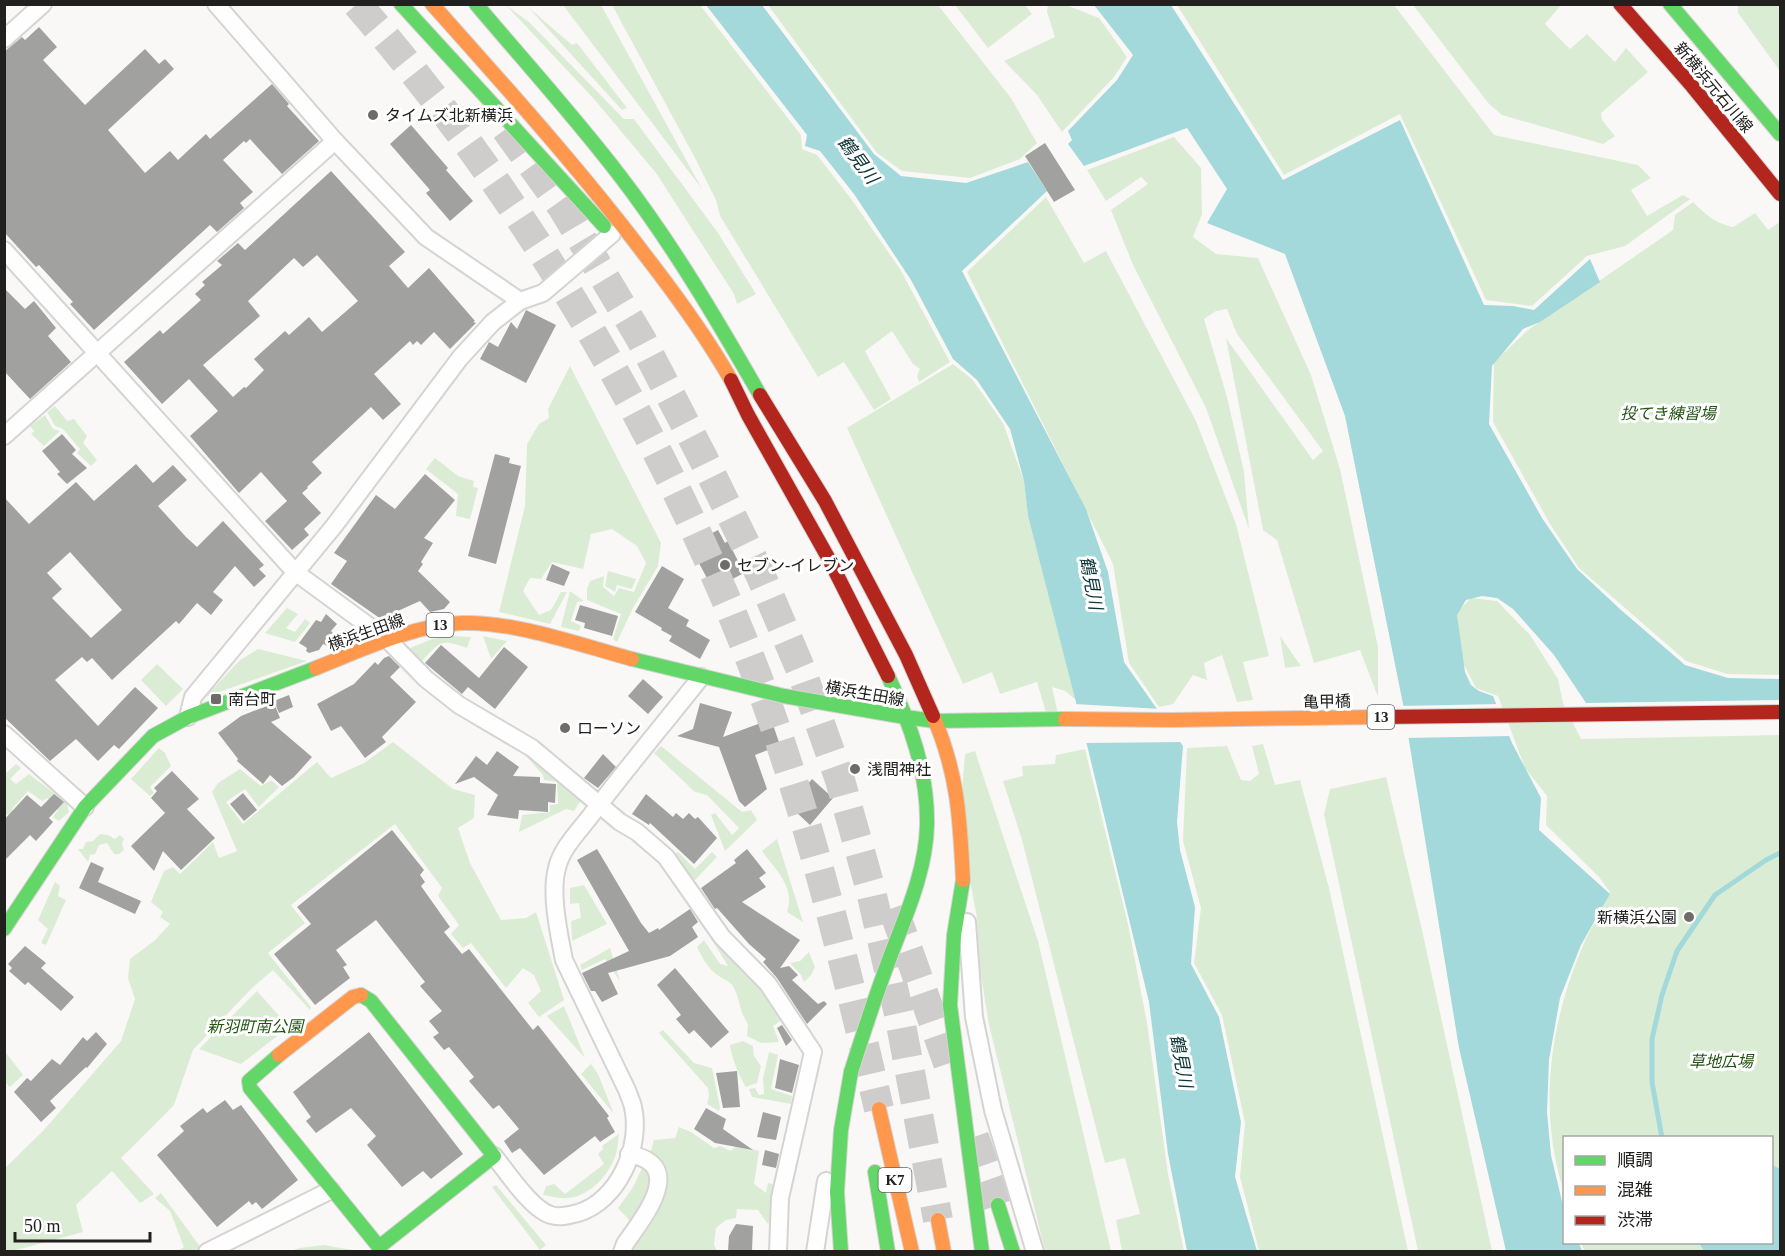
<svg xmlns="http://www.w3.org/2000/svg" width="1785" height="1256" font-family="'Times New Roman','Noto Sans JP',serif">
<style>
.green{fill:#dbecd4}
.water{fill:#a3d9db}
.pier{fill:#faf8f6}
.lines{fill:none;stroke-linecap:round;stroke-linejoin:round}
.stream{stroke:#a3d9db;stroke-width:5}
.building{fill:#a1a19f;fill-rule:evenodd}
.highway-tunnel{stroke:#cfcdcb;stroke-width:30;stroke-dasharray:30 15;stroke-linecap:butt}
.street-casing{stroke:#d5d4d2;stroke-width:20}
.fast-casing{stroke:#d5d4d2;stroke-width:16}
.slow-casing{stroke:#d5d4d2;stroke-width:16}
.jam-casing{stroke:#d5d4d2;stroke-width:16}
.street{stroke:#fefefe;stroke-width:16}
.fast{stroke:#63d668;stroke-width:14}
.slow{stroke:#ff974d;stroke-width:14}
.jam{stroke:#b3261e;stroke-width:14}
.poi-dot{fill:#6d6c6a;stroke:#fff;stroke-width:2}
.labels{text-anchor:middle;stroke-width:6;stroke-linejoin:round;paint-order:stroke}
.shield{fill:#fff;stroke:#646362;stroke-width:1.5}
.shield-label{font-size:15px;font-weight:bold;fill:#21201f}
.street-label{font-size:16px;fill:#21201f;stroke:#fff}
.poi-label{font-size:16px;fill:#21201f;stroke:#fff;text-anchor:start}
.park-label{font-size:16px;font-style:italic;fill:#225212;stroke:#fff}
.water-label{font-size:18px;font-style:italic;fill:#0d3436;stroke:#fff}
</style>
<rect width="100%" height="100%" fill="#faf8f6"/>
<g class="green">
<path d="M1048 4 1066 5 1099 18 1127 57 1114 77 1062 132 1037 95 1004 61 1055 37 1047 12Z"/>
<path d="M506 5 530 23 624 119H634L718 233 756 294 737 304 734 294 656 173 594 99Z"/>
<path d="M563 5H601L702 189Z"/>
<path d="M612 5H700L801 135 802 149 817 155 852 200 900 269 950 362 919 382 917 376 920 369 913 364 892 331 865 351 891 399 874 410 844 362 818 377 720 216 716 200 695 158Z"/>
<path d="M768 5H938L1011 98 1037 143 1020 159 970 178 902 171 877 153Z"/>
<path d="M955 5H1025L1032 14 988 48Z"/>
<path d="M1177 5H1394L1494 135 1638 165 1651 178 1631 190 1647 216 1683 195 1690 199 1625 246 1587 256 1532 306 1486 300 1400 114 1284 175Z"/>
<path d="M1413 5H1561L1545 24 1570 49 1587 34 1615 62 1626 48 1648 72 1601 113 1602 120 1615 136 1603 144 1502 115 1489 104Z"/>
<path d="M1738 5H1780V71L1738 13Z"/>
<path d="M528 7 572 45 577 43 627 108 622 110Z"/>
<path d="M1174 137 1201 168 1202 214 1193 237 1216 254 1258 258 1311 375 1340 469 1378 647V697L1360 650 1314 663 1277 540 1263 530 1226 338 1313 460 1323 451 1237 334 1227 309 1216 311 1204 319 1227 397 1244 472 1249 529 1206 408 1133 265 1111 210 1148 184 1141 177 1106 201 1087 170Z"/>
<path d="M1046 197 1084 263 1106 251 1196 421 1236 524 1269 656 1243 662 1253 700 1237 702 1222 655 1204 663 1207 680 1193 675 1173 704 1159 707 1129 663 1113 564 967 272Z"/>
<path d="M1693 202C1706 215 1715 223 1733 227L1755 213 1768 230 1780 222V675L1727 674 1686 661 1579 568 1550 524 1493 422 1494 362 1528 330 1673 230 1675 215Z"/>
<path d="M953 364 972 379 1003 423 1024 481 1028 516 1076 700 1065 691 1052 687 1058 714 1047 716 1037 682 1000 694 992 672 963 684 847 428Z"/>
<path d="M570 366 661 543 658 566 632 610 617 642 613 639 621 614 587 600V589L590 581 604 576 603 587 614 596 619 588 634 592 646 563 637 546 612 529 591 534 583 569 552 562 541 579 530 578 523 591 539 615 551 610 561 592H567L550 624 499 612 525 506 527 444 539 424 549 418 548 409Z"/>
<path d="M55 406 67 421 74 419 87 436 83 443 97 460 91 466 77 453 80 449 63 429 55 426 47 412Z"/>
<path d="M45 415 53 429 60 431 44 446 31 434 34 431 30 426Z"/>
<path d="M435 458 458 476 474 481 473 487 478 488 470 519 456 516 458 494 426 469Z"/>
<path d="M608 571 636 579 632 589 617 585 615 592 605 586Z"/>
<path d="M570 591 584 601 577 602 571 621 581 626 579 631 561 627Z"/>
<path d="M1471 598 1497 601 1530 635 1558 679 1563 703 1581 739 1780 735V1251L1585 1252 1581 1243 1772 1242V1138H1564V1192C1537 1109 1550 1020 1585 941 1593 924 1603 909 1610 892L1599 877 1546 825 1547 796 1525 768 1498 696 1476 688 1463 663 1454 615Z"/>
<path d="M287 608 298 614 286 628 295 632 305 619 310 623 295 642 265 633Z"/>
<path d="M452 636 471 637 467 648C439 638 440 642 421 662L408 649 432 639Z"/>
<path d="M483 636 507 641 491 659Z"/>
<path d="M1280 636 1301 666 1285 668Z"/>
<path d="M258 649 307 661 205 697 240 660Z"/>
<path d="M157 664 183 689 166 706 141 680Z"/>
<path d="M513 741 583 797 574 811 566 809 519 832 522 815 550 812V805L558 804 557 782 544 780 543 775Z"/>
<path d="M393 742 453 789 475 795 474 818 458 828 470 863 501 920 526 918 536 912 564 1000 539 1017 528 1003 541 991 534 975 523 968 506 988 471 943 463 948 451 934 459 925 438 896 442 888 395 824 291 905 305 923 268 953 311 1007 310 1010 273 970 252 988 193 1050 174 1105 121 1158 154 1194 140 1203 112 1171 76 1205 83 1232 13 1251H5V1168L43 1131 121 1041 135 999 128 978 130 959 154 941 170 924 160 917 163 912 151 902 164 871 173 867 180 874 213 842 219 858 237 851 212 792 218 783 240 769 261 786 271 780 279 787 259 807 245 789 226 802 243 824 317 762 331 778 364 763Z"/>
<path d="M1263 744 1275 785 1300 780 1329 888 1408 1251H1259L1240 1177 1245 1123 1222 1015 1194 963 1201 908 1183 841 1187 748 1227 746 1241 780 1250 781 1259 774 1252 746Z"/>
<path d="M661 746 742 812 751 810 757 820 725 851 711 815 715 813 732 835 739 828 707 795 695 792 654 753Z"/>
<path d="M159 748 165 753 171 766 150 787 154 793 150 796 131 779Z"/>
<path d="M1085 749 1128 924 1147 1023 1168 1174 1184 1251H1122L1116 1220 1140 1214 1125 1158 1105 1163 1022 840 1003 781 1023 776 1022 766 1055 764 1056 755Z"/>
<path d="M975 751 1038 941 1111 1251H1045L989 1025 979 963 977 918 971 886 962 790 965 754Z"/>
<path d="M16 764 21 768 10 779 16 784 29 774 67 803 69 812 59 821 53 817 58 810 47 798 42 801 28 791 12 809 15 814 11 819 5 812 4 775Z"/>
<path d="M1386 777 1422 930 1492 1251H1418L1324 814 1330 789Z"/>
<path d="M100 834 108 835 115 839 120 835 124 839 122 844 124 850 119 854H114L107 843 99 845 95 854 90 855 88 862 78 849H83L86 842 93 841Z"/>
<path d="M777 839 803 922 787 912C796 888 775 869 762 851Z"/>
<path d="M678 852 695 869 712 852 717 857 694 881 673 855Z"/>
<path d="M55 882 60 886 58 896 66 900 46 945 41 943 48 929 38 920Z"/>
<path d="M584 885 607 924 572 941 571 921 581 918 579 903 570 904V888Z"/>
<path d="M711 928 754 977 783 1019 773 1026 779 1042 761 1043 747 1036 748 1024C739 1012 740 996 732 985 728 980 721 978 716 974 707 967 702 957 697 947L704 940 720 964 728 966 707 932Z"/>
<path d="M610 948 620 981 605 959 582 970 580 965Z"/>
<path d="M809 952 815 967 811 975 804 982 801 975 790 963 800 961Z"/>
<path d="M257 991 289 1027 241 1064 199 1049Z"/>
<path d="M564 1006 585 1058 547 1016Z"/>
<path d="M663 1030 694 1063 712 1068 720 1107 719 1111 707 1104 709 1096 708 1088 659 1033Z"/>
<path d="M743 1041 753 1046 754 1056 761 1066 757 1083 746 1087C740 1078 731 1056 730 1045Z"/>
<path d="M4 1050 23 1075 10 1087 5 1082Z"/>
<path d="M769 1052 778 1055 771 1089 792 1096 791 1104 752 1097 749 1089 755 1088 759 1095 764 1094 763 1078Z"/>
<path d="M591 1064 598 1074 614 1114 581 1074Z"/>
<path d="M679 1127 691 1132 714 1148 720 1146 731 1151 737 1145 759 1151 754 1184 766 1193 768 1183 776 1185 773 1224 767 1223 758 1210 737 1209 736 1218 726 1220 716 1228 714 1245 717 1251 631 1252 661 1198 650 1154 654 1140 675 1138Z"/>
<path d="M619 1134C618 1141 618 1150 615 1157 608 1176 589 1197 567 1198 559 1199 550 1196 543 1195L546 1186 554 1184 565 1194 604 1164 598 1154 603 1149 602 1146Z"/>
<path d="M643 1166 651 1173 649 1196 631 1222 618 1208 633 1187Z"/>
<path d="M496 1185 546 1245 540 1250 492 1187Z"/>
<path d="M161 1193 201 1248 193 1251H178L184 1247 170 1211 155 1198Z"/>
<path d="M323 1245H324L358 1251H291L299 1248Z"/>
</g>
<g class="water">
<path d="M706 5H762L874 154 901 176 966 183 1028 162 1047 191 962 271 1086 509 1108 572 1124 662 1183 746 1177 822 1180 850 1195 907 1191 964 1219 1017 1241 1122 1235 1177 1257 1251H1187L1168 1154 1149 1002 1087 745 1028 516 1024 481 1010 429 977 380 953 359 911 280 854 194 820 151 805 146 807 135Z"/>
<path d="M1094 5H1171L1283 180 1400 120 1484 305 1513 306 1534 310 1590 259 1600 282 1540 322 1523 329 1492 366 1489 424 1542 518 1577 569 1621 610 1685 665 1728 678 1780 679V700L1586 703 1554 655 1513 609 1497 598 1482 596 1466 600 1457 615 1465 672 1471 685 1479 691 1493 696 1512 743 1541 798 1539 830 1610 894 1581 945 1560 998 1549 1060 1547 1112 1551 1155 1564 1210V1242L1579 1243 1582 1251H1506L1459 1048 1403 704 1345 416 1285 254 1207 223 1227 189 1187 128 1084 166 1068 144 1072 140 1068 131 1117 80 1133 55Z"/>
<path d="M1772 1165 1780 1169V1251H1704L1699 1243 1772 1242Z"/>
</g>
<g class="pier">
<path d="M1074 704 1161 709 1183 742 1084 743Z"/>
<path d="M1500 704 1512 736 1405 738 1400 706Z"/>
</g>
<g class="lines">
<path class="stream" d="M1662 1138 1652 1082V1039L1662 995 1677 951 1715 895 1766 860 1780 853"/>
</g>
<g class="building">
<path d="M39 27 57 47 43 60 85 105 145 49 159 64 165 59 174 69 108 130 145 173 170 151 178 160 206 134 210 139 272 84 289 104 287 106 319 141 282 174 250 139 246 143 244 141 223 160 253 192 240 203 244 208 217 232 210 225 94 330 70 304 73 302 39 265 36 267 4 232V52L22 37 25 40Z"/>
<path d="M411 125 448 168 446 170 473 201 450 221 426 193 430 190 390 144Z"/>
<path d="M1045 143 1075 190 1054 202 1025 156Z"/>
<path d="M331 171 405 252 389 266 408 288 429 268 475 321 473 322 476 323 450 349 434 332 421 345 417 341 413 345 410 341 374 374 401 404 383 420 371 407 312 462 322 473 307 487 308 488 302 493 321 513 304 529 309 535 292 550 265 521 287 501 261 472 239 493 190 436 218 411 189 379 162 404 124 362 160 330 163 334 201 300 195 294 205 285 202 282 222 265 217 261 238 243 245 250ZM317 255 358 301 322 332 309 317 289 335 285 331 254 359 264 370 246 388 244 387 233 397 203 365 260 316 248 301 294 258 303 267Z"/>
<path d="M4 288 25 309 34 301 56 328 48 336 71 362 30 399 4 371Z"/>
<path d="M526 310 556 325 526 383 480 359 489 342 498 347 511 322 517 329Z"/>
<path d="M62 434 76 450 72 454 87 468 67 484 57 474 60 472 42 451Z"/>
<path d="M495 454 510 458 509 463 521 466 496 564 468 556Z"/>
<path d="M136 464 153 483 173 465 187 480 158 506 186 537 197 547 223 521 264 565 259 569 266 576 254 587 235 566 213 592 223 600 211 615 197 603 179 624 176 621 112 680 92 658 87 662 82 657 55 680 98 726 135 687 158 708 119 749 114 745 98 761 76 739 50 761 4 717V497L29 524 76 482 94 501ZM70 552 122 610 91 638 52 598 62 589 47 573Z"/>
<path d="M425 474 455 500 424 538 433 543 421 562 423 564 418 571 450 602 444 609 430 612 420 601 400 610 392 622 388 624 331 584 347 561 334 553 376 495 395 509Z"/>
<path d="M718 530 725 543 728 541 744 573 713 589 689 545Z"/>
<path d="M552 564 570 572 564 586 546 580Z"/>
<path d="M662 566 684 579 668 608 689 620 686 626 710 640 700 659 669 641 672 636 661 630 662 628 635 612Z"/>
<path d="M580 605 618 616 612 636 584 628 585 623 575 620Z"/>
<path d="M326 614 337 624 331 631 336 636 328 646 323 644 319 650 309 653 306 651 307 648 299 643 316 620 321 622Z"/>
<path d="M441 645 479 678 504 647 528 667 495 709 468 687 462 694 425 663Z"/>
<path d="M389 656 400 667 390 677 416 702 382 737 386 742 365 758 341 726 331 731 317 704 354 684 375 662 378 665 384 658Z"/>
<path d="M643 679 663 697 648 714 628 696Z"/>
<path d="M289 695 293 707 279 713 274 701Z"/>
<path d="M274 703 280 718 271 722 312 757 294 777 282 786 270 775 263 784 237 761 238 759 218 733 241 716Z"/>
<path d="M700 703 732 712 723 737 771 719 780 745 755 755 767 789 745 807 739 801 719 747 677 736 693 729Z"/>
<path d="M497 751 519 767 513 776 540 777V783L556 784 555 803 548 802V812L519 810 518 819 487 815 498 795 474 777 455 784 476 756 487 765Z"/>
<path d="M603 754 616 767 598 788 584 778Z"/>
<path d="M172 771 199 799 187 809 215 838 181 870 163 851 154 871 131 846 165 813 151 798 157 791 154 788Z"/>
<path d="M812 779 833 798 810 825 796 812 799 809 792 804Z"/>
<path d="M243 793 257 810 244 821 230 804Z"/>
<path d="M54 794 64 802 49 818 53 822 36 841 30 835 4 861V820L27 795 41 807Z"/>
<path d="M646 794 673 817 676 813 683 819 689 813 695 819 698 817 717 838 694 864 650 823 649 825 632 814Z"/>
<path d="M392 830 424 870 420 875 425 882 421 886 450 927 444 932 462 954 469 949 533 1030 538 1025 609 1116 607 1118 615 1132 600 1142 595 1136 544 1175 520 1148 512 1153 504 1141 519 1129 499 1105 493 1109 469 1081 474 1077 449 1047 444 1050 433 1037 439 1033 429 1021 442 1011 420 986 425 982 376 920 336 950 347 965 343 967 350 978 315 1005 274 954 311 924 297 907Z"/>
<path d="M597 849 641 923 649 933 658 928 659 930 690 909 698 922 692 927 698 937 670 956 608 973 618 994 602 1002 595 991H591L582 973 629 951 577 860Z"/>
<path d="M747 849 766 873 759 878 766 887 742 902 800 940 780 968 789 966 798 975 792 980 818 1004 824 1001 827 1004 807 1024 777 978 763 962 766 959 749 944 717 908 715 909 701 888 736 863 734 860Z"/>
<path d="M91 862 104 868 98 882 141 901 135 914 79 888Z"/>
<path d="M25 946 46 963 41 968 74 997 61 1011 28 982 25 985 9 971 12 968 8 964Z"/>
<path d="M675 968 729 1032 711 1048 694 1030 689 1034 676 1019 681 1015 657 985Z"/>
<path d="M782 1025 792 1040 786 1046 777 1028Z"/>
<path d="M96 1032 107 1044 87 1068 86 1067 50 1101 56 1108 41 1122 14 1092 27 1078 31 1081 52 1059 60 1065 83 1037 87 1041Z"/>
<path d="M369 1032 463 1154 431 1179 423 1171 402 1187 367 1145 376 1136 351 1108 316 1133 306 1121 311 1117 293 1092Z"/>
<path d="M780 1059 799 1065 792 1093 775 1088Z"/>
<path d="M737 1071 740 1107 723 1108 716 1073Z"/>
<path d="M225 1100 233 1110 241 1105 298 1180 262 1209 256 1202 252 1205 249 1201 217 1227 157 1155 184 1131 180 1126 203 1108 207 1113Z"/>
<path d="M706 1108 726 1119 723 1129 753 1150 715 1143 694 1129Z"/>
<path d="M763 1112 781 1117 776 1140 757 1137Z"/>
<path d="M765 1150 779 1154 776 1168 762 1165Z"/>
<path d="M736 1224 753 1226 752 1251H728L729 1236Z"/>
</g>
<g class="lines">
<g class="highway-tunnel">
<path d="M357 4C526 198 667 439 758 679 810 819 845 964 879 1109"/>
<path d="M506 129 563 208 641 339 704 460 760 574 801 670 840 780 870 887 899 1014 938 1220"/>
<path d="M893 908 953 1077"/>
<path d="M974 1137 998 1205"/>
</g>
<g class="street-casing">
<g id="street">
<path d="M216 4 335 141 426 237 520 301"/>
<path d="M4 39 43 4"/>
<path d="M4 250 295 572 388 640 426 679 459 705 532 748 620 822 637 832 666 857 722 937 768 984 813 1052 780 1198 778 1252"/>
<path d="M4 436 335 141"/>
<path d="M188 717 193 697 334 526 460 358 493 322 520 301 543 293 612 234"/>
<path d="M4 734 85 807"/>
<path d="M967 922 974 1017 993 1110 1035 1252"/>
<path d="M494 1156C507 1172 532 1210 551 1215 559 1218 570 1215 578 1213 618 1201 642 1147 633 1107 632 1102 629 1096 627 1090L564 960C559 934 550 894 557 868 561 850 577 833 589 818 625 770 664 724 701 677"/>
<path d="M207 1252 331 1190"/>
<path d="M622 1252 625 1244C637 1226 677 1179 648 1161 643 1157 635 1156 629 1154"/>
<path d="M815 1252 826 1181"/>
</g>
</g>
<g class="fast-casing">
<g id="fast">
<path d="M401 4 604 226"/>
<path d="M476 4C524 61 575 117 620 176 673 245 717 320 760 395"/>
<path d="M1670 4 1780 134"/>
<path d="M632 659 784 696 905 717 935 721 1065 719"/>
<path d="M963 880 954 935 950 1005 982 1252"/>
<path d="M4 929 85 807 153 736 188 717 316 668"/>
<path d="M279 1055 249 1081 250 1088 379 1247 494 1156 371 1001 361 995"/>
<path d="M851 1072C863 1034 875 997 889 960 905 917 926 872 927 825 928 772 910 723 888 676"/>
<path d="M875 1172 888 1252"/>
<path d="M998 1205 1013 1252"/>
<path d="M841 1252 837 1192 841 1130 851 1072"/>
</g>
</g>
<g class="slow-casing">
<g id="slow">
<path d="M432 4C505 86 579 168 645 255 676 295 706 336 731 380"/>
<path d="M316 668C359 651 414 625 461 623 514 621 580 645 632 659"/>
<path d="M933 716C958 773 960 819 963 880"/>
<path d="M1065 719 1171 720 1382 717"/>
<path d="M279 1055 353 997 361 995"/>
<path d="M879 1109 912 1252"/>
<path d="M938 1220 944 1252"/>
</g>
</g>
<g class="jam-casing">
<g id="jam">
<path d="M1620 4 1692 86 1780 194"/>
<path d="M731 380 748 415 830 561 888 676"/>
<path d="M760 395 825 501 906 655 933 716"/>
<path d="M1382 717 1780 712"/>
</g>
</g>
<use href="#street" class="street"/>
<use href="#fast" class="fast"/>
<use href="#slow" class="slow"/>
<use href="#jam" class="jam"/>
</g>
<g class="poi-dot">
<circle cx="373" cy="115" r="6"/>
<circle cx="725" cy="565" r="6"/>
<rect x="210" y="693" width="12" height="12" rx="3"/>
<circle cx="565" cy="728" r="6"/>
<circle cx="855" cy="769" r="6"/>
<circle cx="1689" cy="917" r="6"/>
</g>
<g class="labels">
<g class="shield">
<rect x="426.5" y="613" width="27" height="24" rx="4.5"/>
<rect x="1367.5" y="705" width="27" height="24" rx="4.5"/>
<rect x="878.5" y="1168" width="33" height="24" rx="4.5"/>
</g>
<g class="shield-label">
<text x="440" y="630">13</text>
<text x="1381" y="722">13</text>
<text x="895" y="1185">K7</text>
</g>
<g class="street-label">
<text transform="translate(1714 87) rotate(50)" y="6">新横浜元石川線</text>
<text transform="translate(366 632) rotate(-20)" y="6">横浜生田線</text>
<text transform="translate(865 693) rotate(10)" y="6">横浜生田線</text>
<text transform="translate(1327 701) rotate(-1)" y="6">亀甲橋</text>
</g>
<g class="poi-label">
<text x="385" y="121">タイムズ北新横浜</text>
<text x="737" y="571">セブン-イレブン</text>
<text x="228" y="705">南台町</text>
<text x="577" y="734">ローソン</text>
<text x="867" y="775">浅間神社</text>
<text x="1677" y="923" text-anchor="end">新横浜公園</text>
</g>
<g class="park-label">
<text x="1668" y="419">投てき練習場</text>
<text x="255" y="1032">新羽町南公園</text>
<text x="1721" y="1067">草地広場</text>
</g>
<g class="water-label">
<text transform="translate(858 160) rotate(53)" y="6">鶴見川</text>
<text transform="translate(1091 583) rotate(79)" y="6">鶴見川</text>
<text transform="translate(1181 1061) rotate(79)" y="6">鶴見川</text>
</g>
</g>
<rect width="1785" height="1256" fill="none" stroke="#21201f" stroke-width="12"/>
<rect x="1563" y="1136" width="210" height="108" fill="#ffffff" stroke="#a6a6a5" stroke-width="1.5"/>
<rect x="1575" y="1156" width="30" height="9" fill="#63d668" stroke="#a6a6a5" stroke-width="1.5"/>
<text x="1617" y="1166" font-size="18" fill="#21201f">順調</text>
<rect x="1575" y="1186" width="30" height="9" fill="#ff974d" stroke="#a6a6a5" stroke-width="1.5"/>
<text x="1617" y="1196" font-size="18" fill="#21201f">混雑</text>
<rect x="1575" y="1216" width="30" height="9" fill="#b3261e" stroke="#a6a6a5" stroke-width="1.5"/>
<text x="1617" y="1226" font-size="18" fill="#21201f">渋滞</text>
<path d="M15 1232v9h135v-9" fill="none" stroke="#21201f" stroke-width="3"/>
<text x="24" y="1232" font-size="18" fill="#21201f" stroke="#ffffff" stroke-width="4.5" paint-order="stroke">50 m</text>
</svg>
